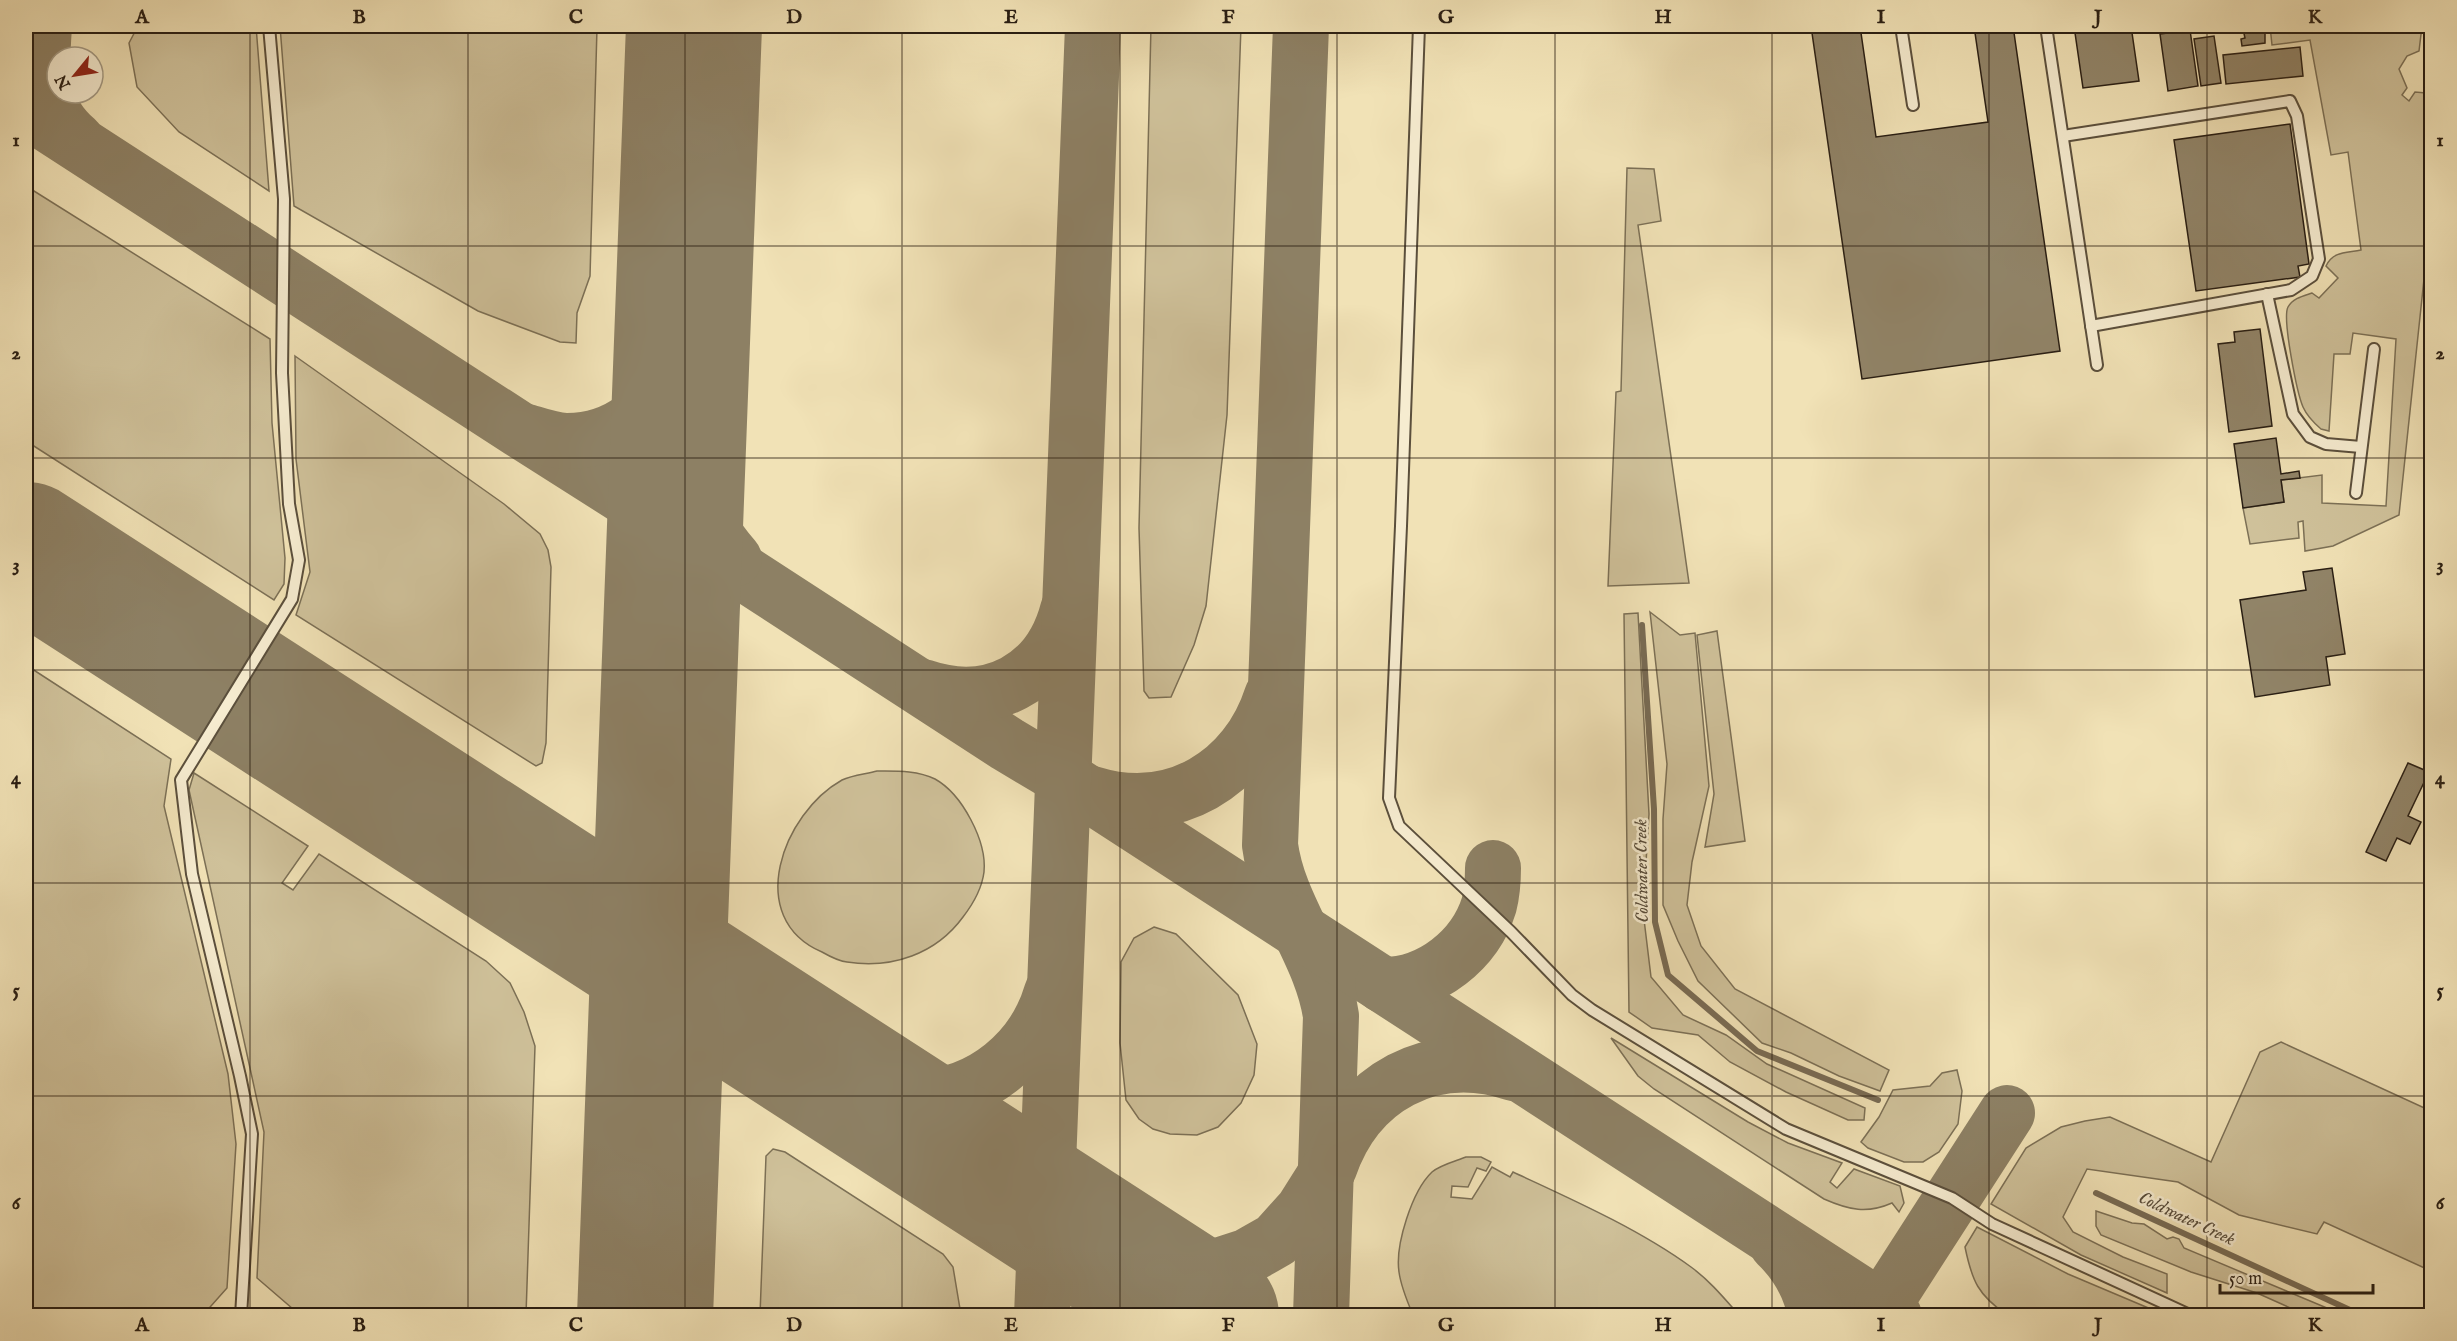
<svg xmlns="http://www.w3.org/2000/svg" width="2457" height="1341" font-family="'IM FELL English',serif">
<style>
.green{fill:#cfc19a;stroke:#7c7056;stroke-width:1.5}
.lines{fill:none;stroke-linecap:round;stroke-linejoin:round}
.stream{stroke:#786b54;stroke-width:6}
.taxiway{stroke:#8d8064;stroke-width:56}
.runway{stroke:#8d8064;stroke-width:136}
.building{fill:#918468;stroke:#291e13;stroke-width:1.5}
.lane-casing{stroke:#5b4f3c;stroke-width:14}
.lane{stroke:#f6ecd0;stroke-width:10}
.grid{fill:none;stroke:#291e13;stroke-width:1.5;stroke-opacity:0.55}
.labels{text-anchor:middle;stroke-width:5;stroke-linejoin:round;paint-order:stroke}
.water-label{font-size:18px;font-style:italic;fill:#574b39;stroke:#f6ecd0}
.neatline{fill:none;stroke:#291e13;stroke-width:2}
.grid-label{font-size:20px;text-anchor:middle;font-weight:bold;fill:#291e13}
</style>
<rect width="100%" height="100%" fill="#f1e2b6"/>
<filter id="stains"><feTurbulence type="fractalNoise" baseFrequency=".00333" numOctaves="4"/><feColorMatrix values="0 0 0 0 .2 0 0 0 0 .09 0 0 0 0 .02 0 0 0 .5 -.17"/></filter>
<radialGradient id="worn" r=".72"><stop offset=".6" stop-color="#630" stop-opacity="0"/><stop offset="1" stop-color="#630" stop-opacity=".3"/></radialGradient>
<g class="green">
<path d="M138 26H256L269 191 179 132 137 87 129 43Z"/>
<path d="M280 26H589L597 28 590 276 577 313 576 343 560 342 478 311 294 206Z"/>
<path d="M1151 26H1241L1227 415 1206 606 1194 645 1171 697 1149 698 1144 691 1139 528Z"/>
<path d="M2270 26H2422L2419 51 2407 56 2399 69 2407 88 2402 95 2409 101 2415 92 2426 93 2432 90 2431 213 2399 515 2333 546 2305 551 2303 521 2298 522 2299 538 2250 544 2243 508 2284 502 2281 480 2322 475V503L2386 506 2396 339 2353 333 2350 354H2334L2329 431 2321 429C2314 423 2307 416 2303 407 2297 393 2282 318 2288 307 2293 298 2303 296 2312 293L2319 298 2338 278 2326 266C2333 251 2346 253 2361 250L2348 152 2331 155 2310 40 2272 45Z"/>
<path d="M1627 168 1654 169 1661 221 1638 225 1689 583 1608 586 1616 392 1621 391Z"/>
<path d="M26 186 270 339 272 423 285 558 284 584 274 600 26 441Z"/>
<path d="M295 356 504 504 540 534 548 550 551 567 546 743 542 763 536 766 296 615 310 572 296 459Z"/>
<path d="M1650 612 1680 635 1695 633 1709 786 1692 862 1687 905 1701 946 1735 989 1889 1070 1880 1091 1839 1076 1791 1053 1762 1043 1698 981 1678 941 1663 905V819L1667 764Z"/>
<path d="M1638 613 1649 814 1643 911 1651 977 1683 1015 1726 1035 1767 1064 1865 1108 1864 1120H1848L1786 1092 1730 1062 1698 1035 1652 1028 1629 1012 1624 614Z"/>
<path d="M1717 631 1745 841 1705 847 1714 794 1697 635Z"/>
<path d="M26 665 171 759 164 806 228 1074 236 1144 227 1288 203 1315H26Z"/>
<path d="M877 771C896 771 917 770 935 779 962 794 987 841 984 872 982 888 973 904 963 917 936 954 892 969 847 962 838 961 829 956 822 952 743 918 783 813 842 780 852 775 866 774 877 771Z"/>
<path d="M194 773 308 846 282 883 293 890 319 854 486 961 510 983 524 1012 535 1046 526 1315H300L257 1278 264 1132 189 790Z"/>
<path d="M1154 927 1176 934 1238 995 1257 1044 1254 1075 1241 1103 1218 1127 1197 1135 1170 1134 1153 1129 1139 1119 1126 1100 1120 1043 1121 962 1134 938Z"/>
<path d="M1611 1038 1748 1122 1788 1143 1842 1163 1830 1182 1837 1188 1854 1169 1900 1186 1904 1203 1899 1212 1892 1203C1867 1214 1849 1210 1824 1199L1654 1089 1638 1076Z"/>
<path d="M2281 1042 2431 1111V1271L2324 1222 2317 1234 2239 1215 2178 1182 2087 1169 2063 1217 2073 1232 2123 1257 2167 1274V1293L2081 1255 1991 1204 2026 1148 2061 1127 2085 1121 2110 1117 2211 1162 2260 1052Z"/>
<path d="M1957 1070 1962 1091 1958 1124 1939 1152 1923 1162H1904L1868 1148 1861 1142 1879 1117 1893 1090 1930 1086 1942 1073Z"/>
<path d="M773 1149 785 1152 943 1254 953 1267 961 1315H760L766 1156Z"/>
<path d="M1466 1157H1481L1491 1162 1486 1171 1477 1168 1468 1187 1452 1186 1451 1197 1472 1199 1492 1167 1510 1177 1513 1172C1571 1199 1639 1229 1691 1267 1709 1280 1724 1298 1739 1315L1426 1316 1424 1313 1423 1315H1413C1407 1301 1401 1287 1399 1272 1395 1245 1412 1191 1432 1172 1440 1165 1456 1161 1466 1157Z"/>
<path d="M2096 1211 2132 1223 2144 1224 2167 1239 2173 1237 2179 1239 2184 1248 2334 1311H2348L2354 1315H2306L2257 1293 2191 1272 2101 1235 2096 1226Z"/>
<path d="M1977 1227 2068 1274 2165 1315H2007C1978 1295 1972 1281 1965 1247Z"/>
</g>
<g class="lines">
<g class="stream">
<path d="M1642 625 1654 809 1655 922 1668 975 1757 1051 1878 1100"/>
<path d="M2096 1193 2363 1316"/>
</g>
<g class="taxiway">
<path d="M44 26C41 72 38 107 76 140"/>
<path d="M1301 26 1270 845C1278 907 1322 954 1331 1016L1321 1316"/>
<path d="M694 33 695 26"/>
<path d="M26 110 520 430 676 529 1007 744 1064 778 1894 1316"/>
<path d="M527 432C540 436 554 441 567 441 617 441 660 408 676 361 679 351 681 340 683 329"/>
<path d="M680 440C689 487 702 523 734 559"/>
<path d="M923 687C990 710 1050 679 1068 610"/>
<path d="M1092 794C1173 819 1247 774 1272 696"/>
<path d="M1383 985C1431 985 1475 950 1489 905 1492 893 1493 881 1493 868"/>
<path d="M859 1090C879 1092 900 1097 919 1097 982 1096 1035 1051 1052 992"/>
<path d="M977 1165C1009 1191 1036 1218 1043 1260"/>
<path d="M1329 1168C1357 1087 1431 1046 1514 1073"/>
<path d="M1046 1210 1143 1263 1188 1270 1209 1269 1246 1257 1276 1240 1303 1210 1327 1172"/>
<path d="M1777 1244C1797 1263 1811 1288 1816 1316"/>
<path d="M1882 1307 2007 1113"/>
<path d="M1042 1316 1093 26"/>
</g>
<g class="runway">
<path d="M26 550 1211 1316"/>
<path d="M645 1316 694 26"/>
</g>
</g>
<g class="building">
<path d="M1811 26H1860L1876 137 1988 122 1974 26H2013L2060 351 1862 379Z"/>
<path d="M2074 26H2131L2139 81 2083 88Z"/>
<path d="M2236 26H2251V30L2265 28V43L2242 46 2241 39 2245 38 2243 29 2237 31Z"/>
<path d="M2190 30 2198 86 2168 91 2160 34Z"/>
<path d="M2214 36 2221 83 2201 86 2194 39Z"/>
<path d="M2300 47 2303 76 2226 84 2223 55Z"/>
<path d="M2290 124 2309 264 2298 266 2300 277 2196 291 2174 140Z"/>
<path d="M2260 329 2272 426 2229 432 2218 344 2235 342 2234 332Z"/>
<path d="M2276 438 2281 474 2299 471 2300 478 2281 480 2284 502 2243 508 2234 444Z"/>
<path d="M2332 568 2345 654 2326 657 2330 685 2255 697 2240 600 2306 590 2303 572Z"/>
<path d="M2408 763 2429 772 2408 816 2421 822 2410 844 2397 838 2386 861 2366 852Z"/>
</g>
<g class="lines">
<g class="lane-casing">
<g id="lane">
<path d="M1419 26 1401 526 1389 798 1399 826 1511 932 1572 995 1592 1010 1786 1129 1952 1198 1992 1224 2192 1316"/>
<path d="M1901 26 1913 105"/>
<path d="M2046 26 2097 365"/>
<path d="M2063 136 2290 101 2297 116 2319 259 2312 276 2291 290 2091 326"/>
<path d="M2267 294 2293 414 2310 437 2326 444 2361 447"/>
<path d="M2356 493 2374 349"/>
<path d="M241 1316 252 1134 240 1076 192 874 181 780 292 599 299 560 289 504 282 373 284 199 269 26"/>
</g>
</g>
<use href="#lane" class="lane"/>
</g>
<path class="grid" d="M250 26V1316M468 26V1316M685 26V1316M902 26V1316M1120 26V1316M1337 26V1316M1555 26V1316M1772 26V1316M1989 26V1316M2207 26V1316M26 246H2432M26 458H2432M26 670H2432M26 883H2432M26 1096H2432"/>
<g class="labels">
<g class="water-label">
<text transform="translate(1641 871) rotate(-91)" y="6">Coldwater Creek</text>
<text transform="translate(2187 1218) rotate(25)" y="6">Coldwater Creek</text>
</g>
</g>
<rect width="2457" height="1341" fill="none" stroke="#f1e2b6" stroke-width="66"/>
<g transform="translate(75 75) rotate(240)"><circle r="28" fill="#f6ecd0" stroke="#a49a84" stroke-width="1.5"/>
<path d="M0-4.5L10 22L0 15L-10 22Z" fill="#8f2418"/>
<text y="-9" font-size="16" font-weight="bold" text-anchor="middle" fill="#291e13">N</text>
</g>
<path d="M2220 1284v9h153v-9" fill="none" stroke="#291e13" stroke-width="3"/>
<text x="2229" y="1284" font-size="18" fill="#291e13" stroke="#f6ecd0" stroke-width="4.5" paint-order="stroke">50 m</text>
<rect x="33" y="33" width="2391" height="1275" class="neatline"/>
<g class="grid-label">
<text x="142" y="23">A</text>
<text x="359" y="23">B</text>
<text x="576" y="23">C</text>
<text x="794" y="23">D</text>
<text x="1011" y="23">E</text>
<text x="1228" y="23">F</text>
<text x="1446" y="23">G</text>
<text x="1663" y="23">H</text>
<text x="1881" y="23">I</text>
<text x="2098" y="23">J</text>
<text x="2315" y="23">K</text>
<text x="16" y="146">1</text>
<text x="2440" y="146">1</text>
<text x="16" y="359">2</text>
<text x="2440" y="359">2</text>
<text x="16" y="571">3</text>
<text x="2440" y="571">3</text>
<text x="16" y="784">4</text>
<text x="2440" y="784">4</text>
<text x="16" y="996">5</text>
<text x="2440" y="996">5</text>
<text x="16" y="1209">6</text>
<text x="2440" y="1209">6</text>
<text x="142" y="1331">A</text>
<text x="359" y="1331">B</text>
<text x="576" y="1331">C</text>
<text x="794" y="1331">D</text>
<text x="1011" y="1331">E</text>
<text x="1228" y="1331">F</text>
<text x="1446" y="1331">G</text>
<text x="1663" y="1331">H</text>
<text x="1881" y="1331">I</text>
<text x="2098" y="1331">J</text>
<text x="2315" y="1331">K</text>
</g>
<rect width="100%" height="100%" filter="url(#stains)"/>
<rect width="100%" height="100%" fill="url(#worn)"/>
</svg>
